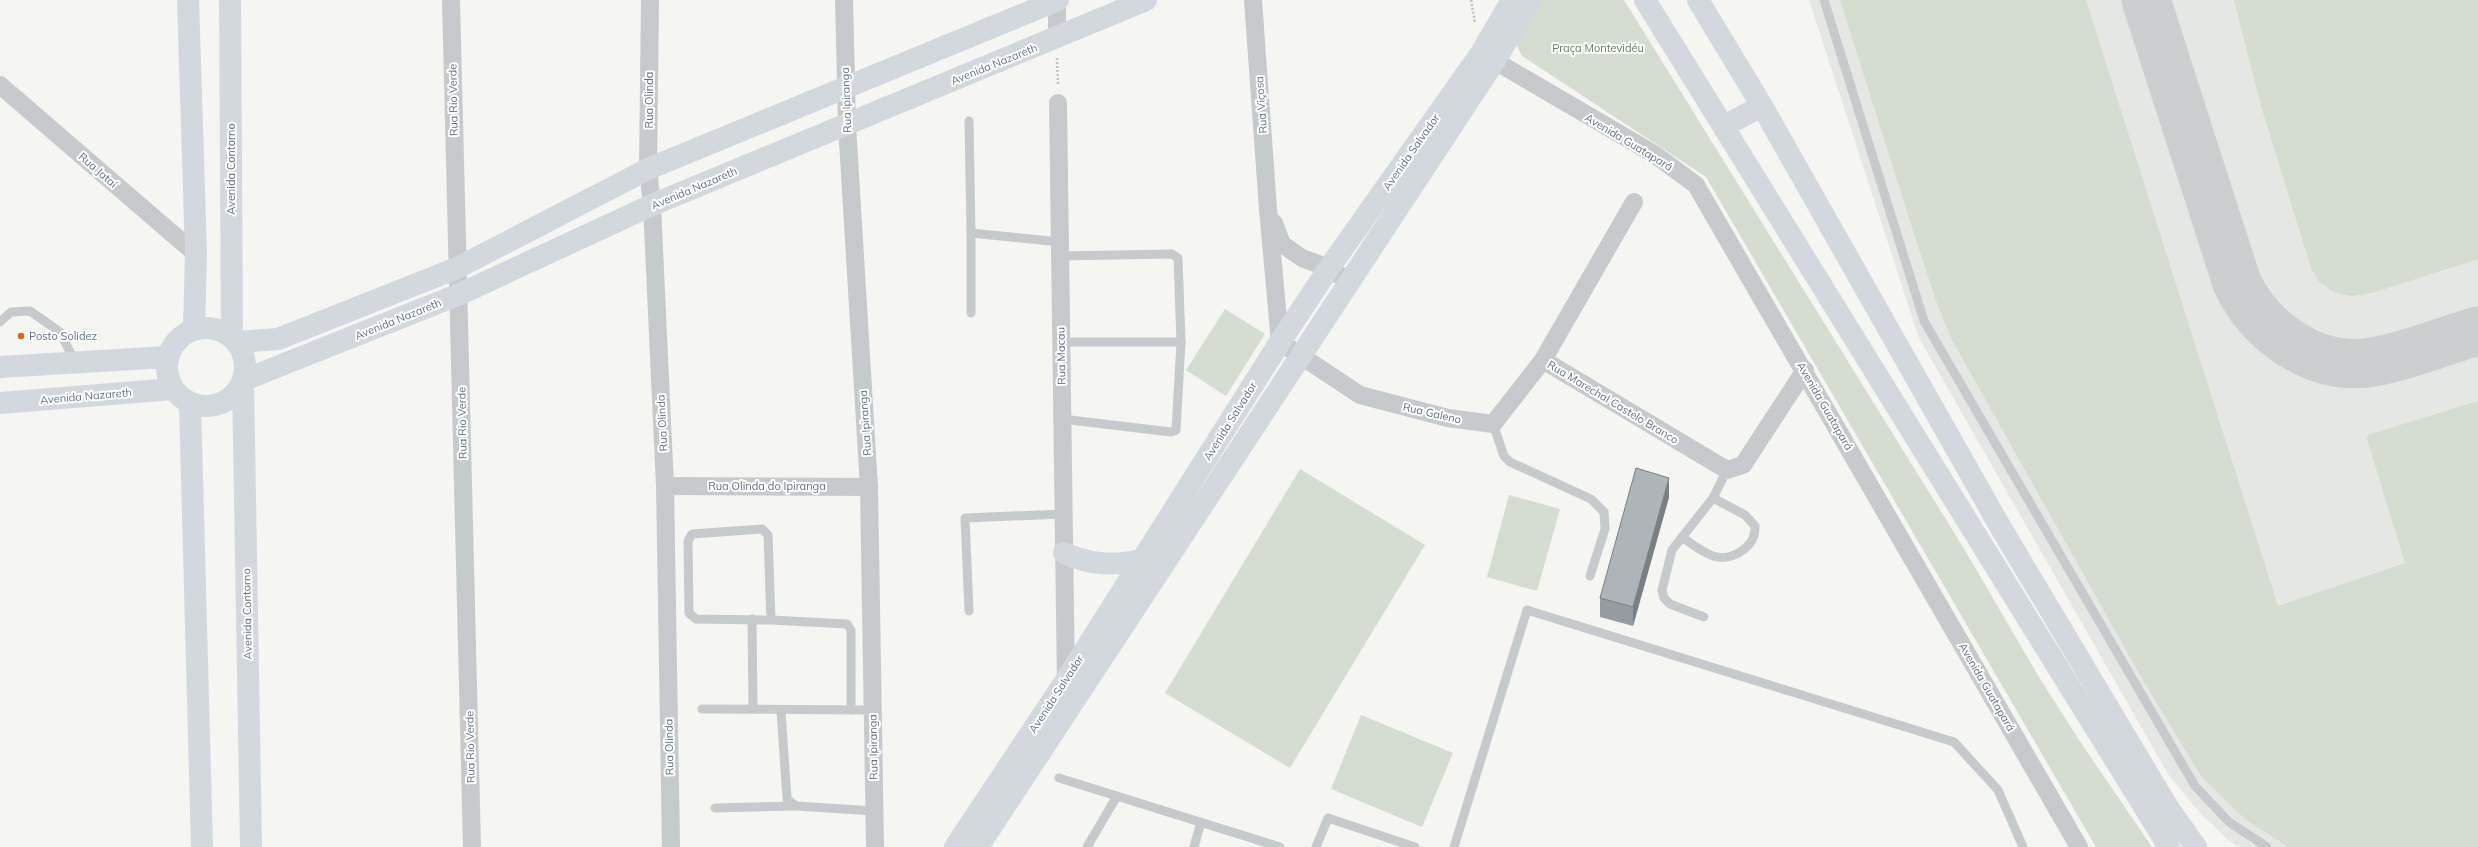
<svg xmlns="http://www.w3.org/2000/svg" width="2478" height="847" font-family="Mulish,sans-serif">
<style>
.built{fill:#e5e7e4}
.green{fill:#d5ddd1}
.lines{fill:none;stroke-linecap:round;stroke-linejoin:round}
.taxiway{stroke:#cccfd0;stroke-width:49}
.path{stroke:#c0c1c3;stroke-width:2.5;stroke-dasharray:2 2;stroke-linecap:butt}
.lane{stroke:#c7cacd;stroke-width:9}
.street{stroke:#c7cacd;stroke-width:18}
.secondary{stroke:#d2d8dd;stroke-width:22}
.highway{stroke:#d2d8dd;stroke-width:22}
.wall{fill:#959ca1}
.shaded-wall{fill:#797f83}
.building{fill:#adb5bb;stroke:#797f83}
.poi-dot{fill:#f45a12;stroke:#fff;stroke-width:1.5}
.labels{text-anchor:middle;stroke-width:4;stroke-linejoin:round;paint-order:stroke}
.park-label{font-size:11px;fill:#647b60;stroke:#fff}
.street-label{font-size:11px;fill:#617285;stroke:#fff}
.poi-label{font-size:11px;fill:#617285;stroke:#fff;text-anchor:start}
</style>
<rect width="100%" height="100%" fill="#f5f5f1"/>
<path class="built" d="M1809 0H2478V847H2240L2228 840 2199 812 2168 774 1919 338Z"/>
<g class="green">
<path d="M1540 0H1624L1963 547 2039 677 2079 740 2152 847H2096L1706 177 1522 56 1517 46 1516 39Z"/>
<path d="M1840 0H2086L2278 606 2405 563 2367 439 2368 435 2478 401V847H2289L2246 820 2201 776 2141 677 1952 340 1936 301 1917 243Z"/>
<path d="M2234 0H2478V259L2372 293 2352 296 2334 292 2319 282 2311 268 2261 106Z"/>
<path d="M1225 309 1265 334 1226 396 1186 370Z"/>
<path d="M1300 469 1425 545 1290 768 1165 693Z"/>
<path d="M1509 495 1560 509 1537 591 1487 577Z"/>
<path d="M1361 715 1453 753 1422 827 1331 789Z"/>
</g>
<g class="lines">
<path class="taxiway" d="M2146 0 2237 283C2261 333 2316 372 2373 362 2405 357 2446 340 2478 331"/>
<g class="path">
<path d="M1471 0 1475 23"/>
<path d="M1057 58 1058 85"/>
</g>
<g class="lane">
<path d="M1824 0 1924 321 2195 786 2229 822 2267 847"/>
<path d="M969 121 971 233"/>
<path d="M1060 256 1172 254 1178 258 1181 342H1061"/>
<path d="M971 313V233L1060 242"/>
<path d="M0 322 11 312 30 311 60 332 75 362"/>
<path d="M1062 419 1171 432 1176 430 1181 342"/>
<path d="M1493 424 1504 456 1510 462 1591 499 1604 512 1605 529 1590 576"/>
<path d="M1682 537C1703 552 1720 567 1743 550 1752 543 1755 537 1755 526L1745 515 1713 498"/>
<path d="M969 611 965 518 1063 514"/>
<path d="M1704 617 1670 604 1664 598 1662 590 1672 550 1713 498 1727 470"/>
<path d="M752 619 753 709"/>
<path d="M771 620 768 535 762 529 692 534 688 541 689 613 696 619 771 620 847 624 851 630V710"/>
<path d="M702 709 872 710"/>
<path d="M781 711 787 799 796 806 874 811"/>
<path d="M1059 778 1280 847"/>
<path d="M715 808 796 806"/>
<path d="M1087 847 1117 796"/>
<path d="M1194 847 1201 822"/>
<path d="M1316 847 1328 818 1415 847"/>
<path d="M1454 847 1527 610 1954 742 1998 790 2023 847"/>
</g>
<g class="street">
<path d="M451 0 472 847"/>
<path d="M650 0 648 169 652 205 665 486 671 847"/>
<path d="M844 0 847 125 869 487 875 847"/>
<path d="M1057 0V38"/>
<path d="M1253 0 1268 209 1280 342 1360 395 1448 418 1493 424 1543 360"/>
<path d="M1483 54 1654 154 1696 185 2079 847"/>
<path d="M0 85 196 254"/>
<path d="M1058 103 1066 685"/>
<path d="M1634 202 1543 360 1727 470 1743 465 1805 370"/>
<path d="M1274 223 1282 244 1302 258 1329 268 1348 281"/>
<path d="M665 486 869 487"/>
</g>
<g class="secondary">
<path d="M188 0 196 254 194 329"/>
<path d="M230 0 232 337"/>
<circle cx="206" cy="367" r="39"/>
<path d="M237 342 278 339 457 268 648 169 1058 0"/>
<path d="M0 367 167 357"/>
<path d="M244 380 460 294 652 205 1146 0"/>
<path d="M243 381 251 847"/>
<path d="M0 403 173 389"/>
<path d="M190 403 202 847"/>
<path d="M1064 553C1090 565 1114 566 1142 560"/>
<path d="M955 847 1066 680 1280 342 1329 268 1481 53 1512 0"/>
<path d="M978 847 1494 62 1531 0"/>
</g>
<g class="highway">
<path d="M1645 0 2169 847"/>
<path d="M1698 0 1762 106 2001 528 2167 806 2196 847"/>
<path d="M1724 126 1762 106"/>
</g>
</g>
<path class="wall" d="M1669 497 1633 626 1600 617V598Z"/>
<path class="shaded-wall" d="M1669 478V497L1633 626V607Z"/>
<path class="building" d="M1636 468 1669 478 1633 607 1600 598Z"/>
<circle class="poi-dot" cx="21" cy="336" r="4"/>
<g class="labels">
<g class="park-label">
<text x="1598" y="52">Praça Montevidéu</text>
</g>
<g class="street-label">
<text transform="translate(994 64) rotate(-22)" y="4">Avenida Nazareth</text>
<text transform="translate(453 100) rotate(-91)" y="4">Rua Rio Verde</text>
<text transform="translate(649 100) rotate(-90)" y="4">Rua Olinda</text>
<text transform="translate(846 100) rotate(-92)" y="4">Rua Ipiranga</text>
<text transform="translate(1261 105) rotate(-94)" y="4">Rua Viçosa</text>
<text transform="translate(1629 142) rotate(31)" y="4">Avenida Guatapará</text>
<text transform="translate(1411 152) rotate(-55)" y="4">Avenida Salvador</text>
<text transform="translate(231 169) rotate(-90)" y="4">Avenida Contorno</text>
<text transform="translate(98 170) rotate(41)" y="4">Rua Jataí</text>
<text transform="translate(694 188) rotate(-23)" y="4">Avenida Nazareth</text>
<text transform="translate(398 319) rotate(-22)" y="4">Avenida Nazareth</text>
<text transform="translate(1061 356) rotate(-91)" y="4">Rua Macau</text>
<text transform="translate(86 396) rotate(-5)" y="4">Avenida Nazareth</text>
<text transform="translate(1613 402) rotate(31)" y="4">Rua Marechal Castelo Branco</text>
<text transform="translate(1825 406) rotate(60)" y="4">Avenida Guatapará</text>
<text transform="translate(1432 413) rotate(13)" y="4">Rua Galeno</text>
<text transform="translate(1230 421) rotate(-58)" y="4">Avenida Salvador</text>
<text transform="translate(462 423) rotate(-91)" y="4">Rua Rio Verde</text>
<text transform="translate(662 423) rotate(-93)" y="4">Rua Olinda</text>
<text transform="translate(865 423) rotate(-94)" y="4">Rua Ipiranga</text>
<text x="767" y="490">Rua Olinda do Ipiranga</text>
<text transform="translate(247 614) rotate(-91)" y="4">Avenida Contorno</text>
<text transform="translate(1987 687) rotate(60)" y="4">Avenida Guatapará</text>
<text transform="translate(1056 694) rotate(-57)" y="4">Avenida Salvador</text>
<text transform="translate(470 747) rotate(-91)" y="4">Rua Rio Verde</text>
<text transform="translate(669 747) rotate(-91)" y="4">Rua Olinda</text>
<text transform="translate(873 747) rotate(-91)" y="4">Rua Ipiranga</text>
</g>
<g class="poi-label">
<text x="29" y="340">Posto Solidez</text>
</g>
</g>
</svg>
